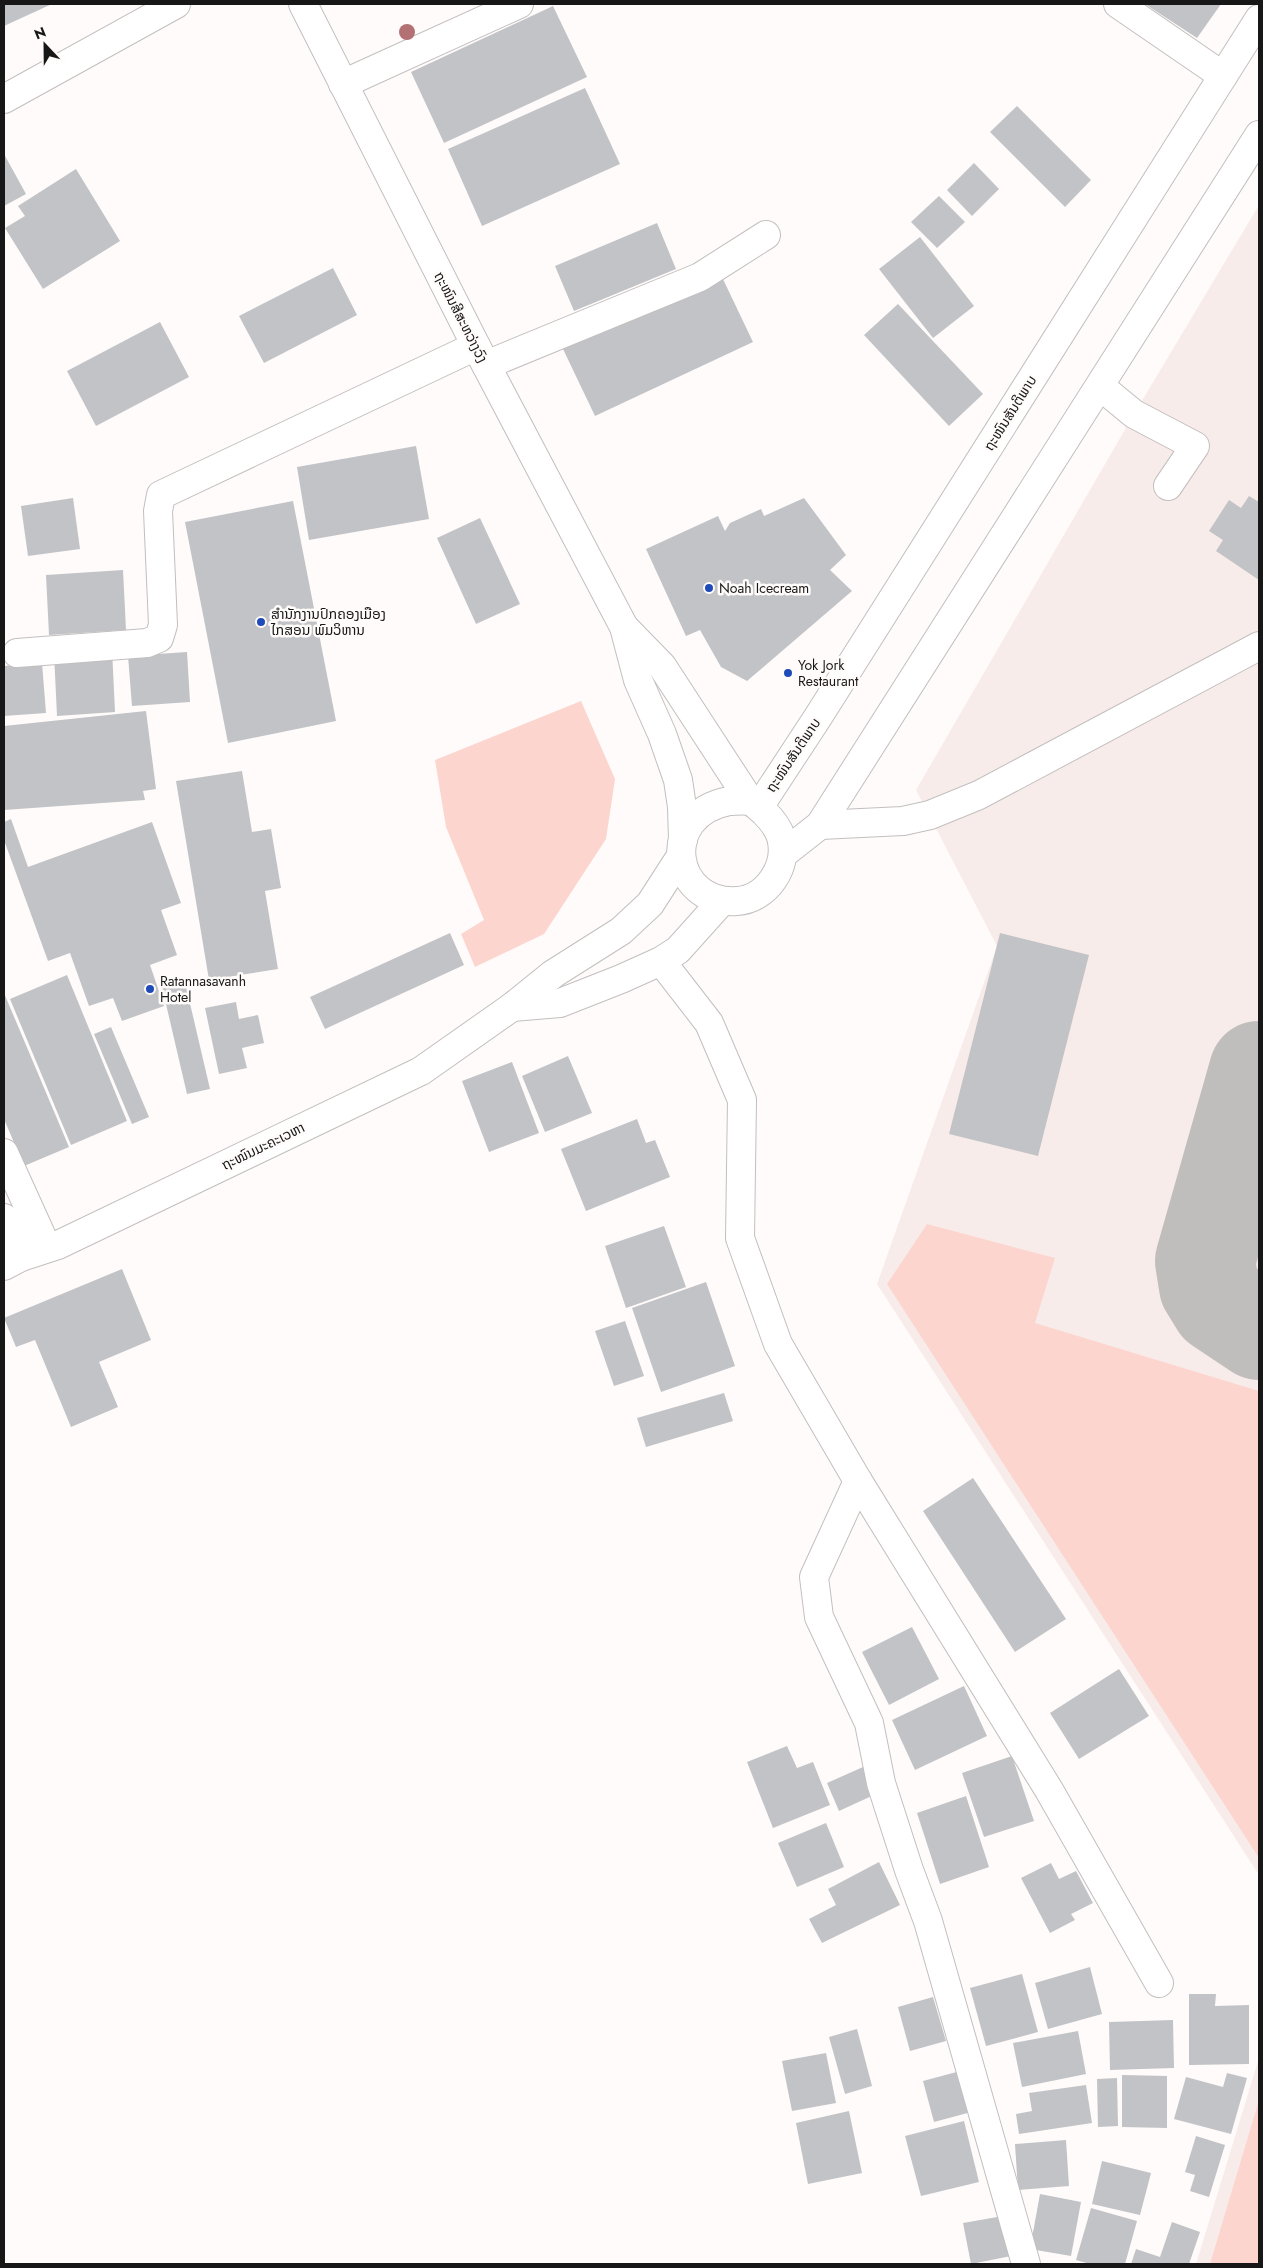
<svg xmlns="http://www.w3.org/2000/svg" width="1263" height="2268" font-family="Jost,'Noto Sans Lao',sans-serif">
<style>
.built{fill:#f8ecea}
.green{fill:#fcd5cf}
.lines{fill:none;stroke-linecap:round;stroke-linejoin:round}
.taxiway{stroke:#c0bebc;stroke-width:100}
.building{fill:#c2c3c6}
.minor-casing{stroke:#c3bfbf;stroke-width:30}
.minor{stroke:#fff;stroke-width:28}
.tree{fill:#b47173}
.poi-dot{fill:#1e4bb8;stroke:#fffbfa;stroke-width:2}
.labels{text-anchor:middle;stroke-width:5;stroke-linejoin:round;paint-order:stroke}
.street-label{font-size:14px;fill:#181717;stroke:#fffbfa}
.poi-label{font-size:14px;fill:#181717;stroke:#fffbfa;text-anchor:start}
</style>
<rect width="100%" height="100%" fill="#fffbfa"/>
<g class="built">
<path d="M1259 205V1875L877 1284 997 946 916 790 1134 414Z"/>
<path d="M1259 2058V2264H1196Z"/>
</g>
<g class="green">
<path d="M581 701 615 779 606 839 544 934 475 967 461 934 484 920 446 827 435 760Z"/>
<path d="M927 1224 1055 1258 1035 1323 1259 1391V1858L887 1284Z"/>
<path d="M1259 2100V2264H1210Z"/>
</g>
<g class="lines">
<path class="taxiway" d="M1259 1071 1205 1261 1209 1286 1220 1304 1259 1330"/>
</g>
<g class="building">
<path d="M4 4H52L4 26Z"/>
<path d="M1145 4H1221L1197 38Z"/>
<path d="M553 6 587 77 444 143 411 72Z"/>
<path d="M585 88 620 164 482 226 448 149Z"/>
<path d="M1017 106 1091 180 1065 207 990 132Z"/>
<path d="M4 154 26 194 4 206Z"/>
<path d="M974 163 999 189 972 216 947 190Z"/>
<path d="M76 169 120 241 43 289 5 228 25 216 18 206Z"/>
<path d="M939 196 965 222 937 248 911 222Z"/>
<path d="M657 223 676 269 574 311 555 266Z"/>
<path d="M920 237 974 306 933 338 879 269Z"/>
<path d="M333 268 357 315 264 363 239 316Z"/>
<path d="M721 275 753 342 595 416 563 349Z"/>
<path d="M898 304 983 394 949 426 864 335Z"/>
<path d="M160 322 189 377 96 426 67 371Z"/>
<path d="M416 446 429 519 309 540 297 467Z"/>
<path d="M1249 496 1259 502V580L1216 551 1223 540 1209 531 1229 500 1241 508Z"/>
<path d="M73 498 80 549 28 556 21 506Z"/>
<path d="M804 498 846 555 830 570 852 591 747 681 721 667 700 630 686 636 646 549 718 516 725 531 730 523 761 509 764 516Z"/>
<path d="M293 501 336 721 228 743 185 522Z"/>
<path d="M480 518 520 604 476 624 437 538Z"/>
<path d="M123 570 126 630 49 635 46 575Z"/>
<path d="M112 649 115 712 57 716 54 653Z"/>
<path d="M187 652 190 702 132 706 128 656Z"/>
<path d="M42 663 46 713 4 716V666Z"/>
<path d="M146 711 156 789 143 791 145 800 4 810V726Z"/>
<path d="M242 771 252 832 271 829 281 888 265 891 278 969 209 980 176 781Z"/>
<path d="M11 819 28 867 152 822 181 903 161 910 177 955 150 965 164 1006 122 1021 113 998 89 1006 70 953 48 961 4 840V822Z"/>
<path d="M450 933 464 965 325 1029 310 997Z"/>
<path d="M1000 933 1089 955 1038 1156 949 1134Z"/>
<path d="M67 975 127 1121 71 1145 10 999Z"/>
<path d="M185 982 210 1089 187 1094 162 987Z"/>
<path d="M4 993 69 1147 24 1166 4 1119Z"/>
<path d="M236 1002 239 1019 258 1015 264 1043 242 1048 247 1068 219 1074 205 1008Z"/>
<path d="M111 1027 149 1117 132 1124 94 1034Z"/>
<path d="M568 1056 592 1113 545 1132 522 1076Z"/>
<path d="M512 1062 539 1133 489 1152 462 1081Z"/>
<path d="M637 1119 646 1143 655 1140 670 1177 586 1211 561 1149Z"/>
<path d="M664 1226 686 1287 626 1308 605 1246Z"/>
<path d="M122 1269 151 1340 99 1362 118 1407 71 1427 35 1340 16 1347 4 1318Z"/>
<path d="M706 1282 735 1366 661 1392 632 1308Z"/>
<path d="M625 1321 644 1376 614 1386 595 1331Z"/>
<path d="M724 1393 733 1421 646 1447 637 1418Z"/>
<path d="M973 1478 1066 1619 1015 1652 923 1511Z"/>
<path d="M912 1627 939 1679 889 1705 862 1652Z"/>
<path d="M1119 1669 1149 1716 1079 1759 1050 1713Z"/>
<path d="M964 1686 987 1736 915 1770 892 1720Z"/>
<path d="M787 1746 797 1768 813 1762 830 1805 773 1828 747 1762Z"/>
<path d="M1012 1756 1034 1821 984 1837 962 1773Z"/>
<path d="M863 1767 876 1794 839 1811 827 1783Z"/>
<path d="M966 1796 989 1867 940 1884 917 1813Z"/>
<path d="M826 1823 844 1867 797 1887 778 1843Z"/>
<path d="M879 1862 900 1905 822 1943 809 1919 836 1905 828 1889Z"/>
<path d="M1051 1863 1059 1879 1076 1871 1093 1903 1071 1914 1075 1920 1050 1933 1021 1878Z"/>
<path d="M1090 1967 1102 2014 1048 2029 1035 1983Z"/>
<path d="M1022 1974 1038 2032 986 2046 970 1988Z"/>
<path d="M1189 1994H1216L1215 2006 1249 2005V2064L1189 2065Z"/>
<path d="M933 1997 946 2041 910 2051 898 2007Z"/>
<path d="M1173 2020 1174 2068 1110 2070 1109 2022Z"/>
<path d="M857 2029 872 2086 845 2094 829 2037Z"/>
<path d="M1078 2031 1086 2074 1022 2087 1013 2043Z"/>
<path d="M826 2053 836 2103 792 2111 782 2061Z"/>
<path d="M964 2070 975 2111 934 2122 923 2081Z"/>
<path d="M1227 2073 1247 2078 1231 2134 1174 2119 1186 2077 1223 2087Z"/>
<path d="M1122 2075 1167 2076V2128L1122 2127Z"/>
<path d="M1117 2078 1118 2126 1098 2127 1097 2079Z"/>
<path d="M1086 2085 1092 2123 1019 2134 1016 2114 1032 2111 1029 2093Z"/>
<path d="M849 2111 862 2173 808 2184 796 2123Z"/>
<path d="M964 2121 979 2182 921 2196 905 2136Z"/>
<path d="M1196 2136 1225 2145 1209 2197 1190 2191 1195 2175 1185 2172Z"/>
<path d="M1066 2140 1069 2186 1018 2190 1015 2144Z"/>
<path d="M1102 2161 1151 2173 1140 2215 1092 2204Z"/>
<path d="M1040 2194 1081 2202 1071 2256 1030 2249Z"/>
<path d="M1091 2208 1137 2221 1125 2264H1090L1076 2260Z"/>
<path d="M1003 2216 1011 2256 971 2264 963 2223Z"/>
<path d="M1172 2222 1200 2232 1189 2264H1131L1136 2249 1160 2257Z"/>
</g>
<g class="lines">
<g class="minor-casing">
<g id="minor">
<path d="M303 4 476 346 624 627 638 680 662 734 678 780 682 807 683 840"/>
<path d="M1118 4 1223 76"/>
<path d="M343 84 519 4"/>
<path d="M4 99 176 4"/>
<path d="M486 365 700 277 766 235"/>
<path d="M1100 386 1134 414 1195 446 1168 486"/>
<path d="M625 628 662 666 750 801"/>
<path d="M17 653 147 643 159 638 163 625 158 511 161 495 476 346"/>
<path d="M729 801C735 801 742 800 748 801 754 802 759 808 764 812 771 819 778 827 781 837 789 866 767 899 737 901 672 905 657 815 729 801Z"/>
<path d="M759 807 818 717 1259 19"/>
<path d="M820 825 903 821 930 815 979 795 1259 646"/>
<path d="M783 854 820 825 1259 135"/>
<path d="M661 961 709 1023 742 1100 740 1238 778 1344 858 1481 1049 1790 1159 1983"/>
<path d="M512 1007 560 1003 621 979 661 961 678 950 722 901"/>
<path d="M4 1153 47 1248"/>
<path d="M4 1218 21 1257"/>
<path d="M4 1266 21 1257 58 1245 421 1071 512 1007 553 974 621 931 650 904 681 856"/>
<path d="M858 1481 814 1577 819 1617 869 1723 881 1783 909 1870 928 1921 1026 2264"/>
</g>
</g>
<use href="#minor" class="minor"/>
</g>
<circle class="tree" cx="407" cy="32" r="8"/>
<g class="poi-dot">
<circle cx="709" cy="588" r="5"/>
<circle cx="261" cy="622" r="5"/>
<circle cx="788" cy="673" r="5"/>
<circle cx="150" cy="989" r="5"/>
</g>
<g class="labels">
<g class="street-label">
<text transform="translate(461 317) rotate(63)" y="5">ຖະໜົນສີສະຫວ່າງວົງ</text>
<text transform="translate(1010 413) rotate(-58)" y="5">ຖະໜົນສັນຕິພາບ</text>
<text transform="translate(793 755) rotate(-56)" y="5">ຖະໜົນສັນຕິພາບ</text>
<text transform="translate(263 1146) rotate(-26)" y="5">ຖະໜົນມະຄະເວຫາ</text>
</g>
<g class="poi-label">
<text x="719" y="593">Noah Icecream</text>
<text x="271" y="619">ສຳນັກງານປົກຄອງເມືອງ<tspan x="271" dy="16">ໄກສອນ ພົມວິຫານ</tspan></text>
<text x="798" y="670">Yok Jork<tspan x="798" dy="16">Restaurant</tspan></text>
<text x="160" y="986">Ratannasavanh<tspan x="160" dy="16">Hotel</tspan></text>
</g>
</g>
<rect width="1263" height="2268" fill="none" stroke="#181717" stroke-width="10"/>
<g transform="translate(45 45) rotate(338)" stroke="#fffbfa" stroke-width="4" paint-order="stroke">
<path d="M0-4L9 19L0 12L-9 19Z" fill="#181717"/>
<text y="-8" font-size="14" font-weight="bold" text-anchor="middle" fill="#181717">N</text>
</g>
</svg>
